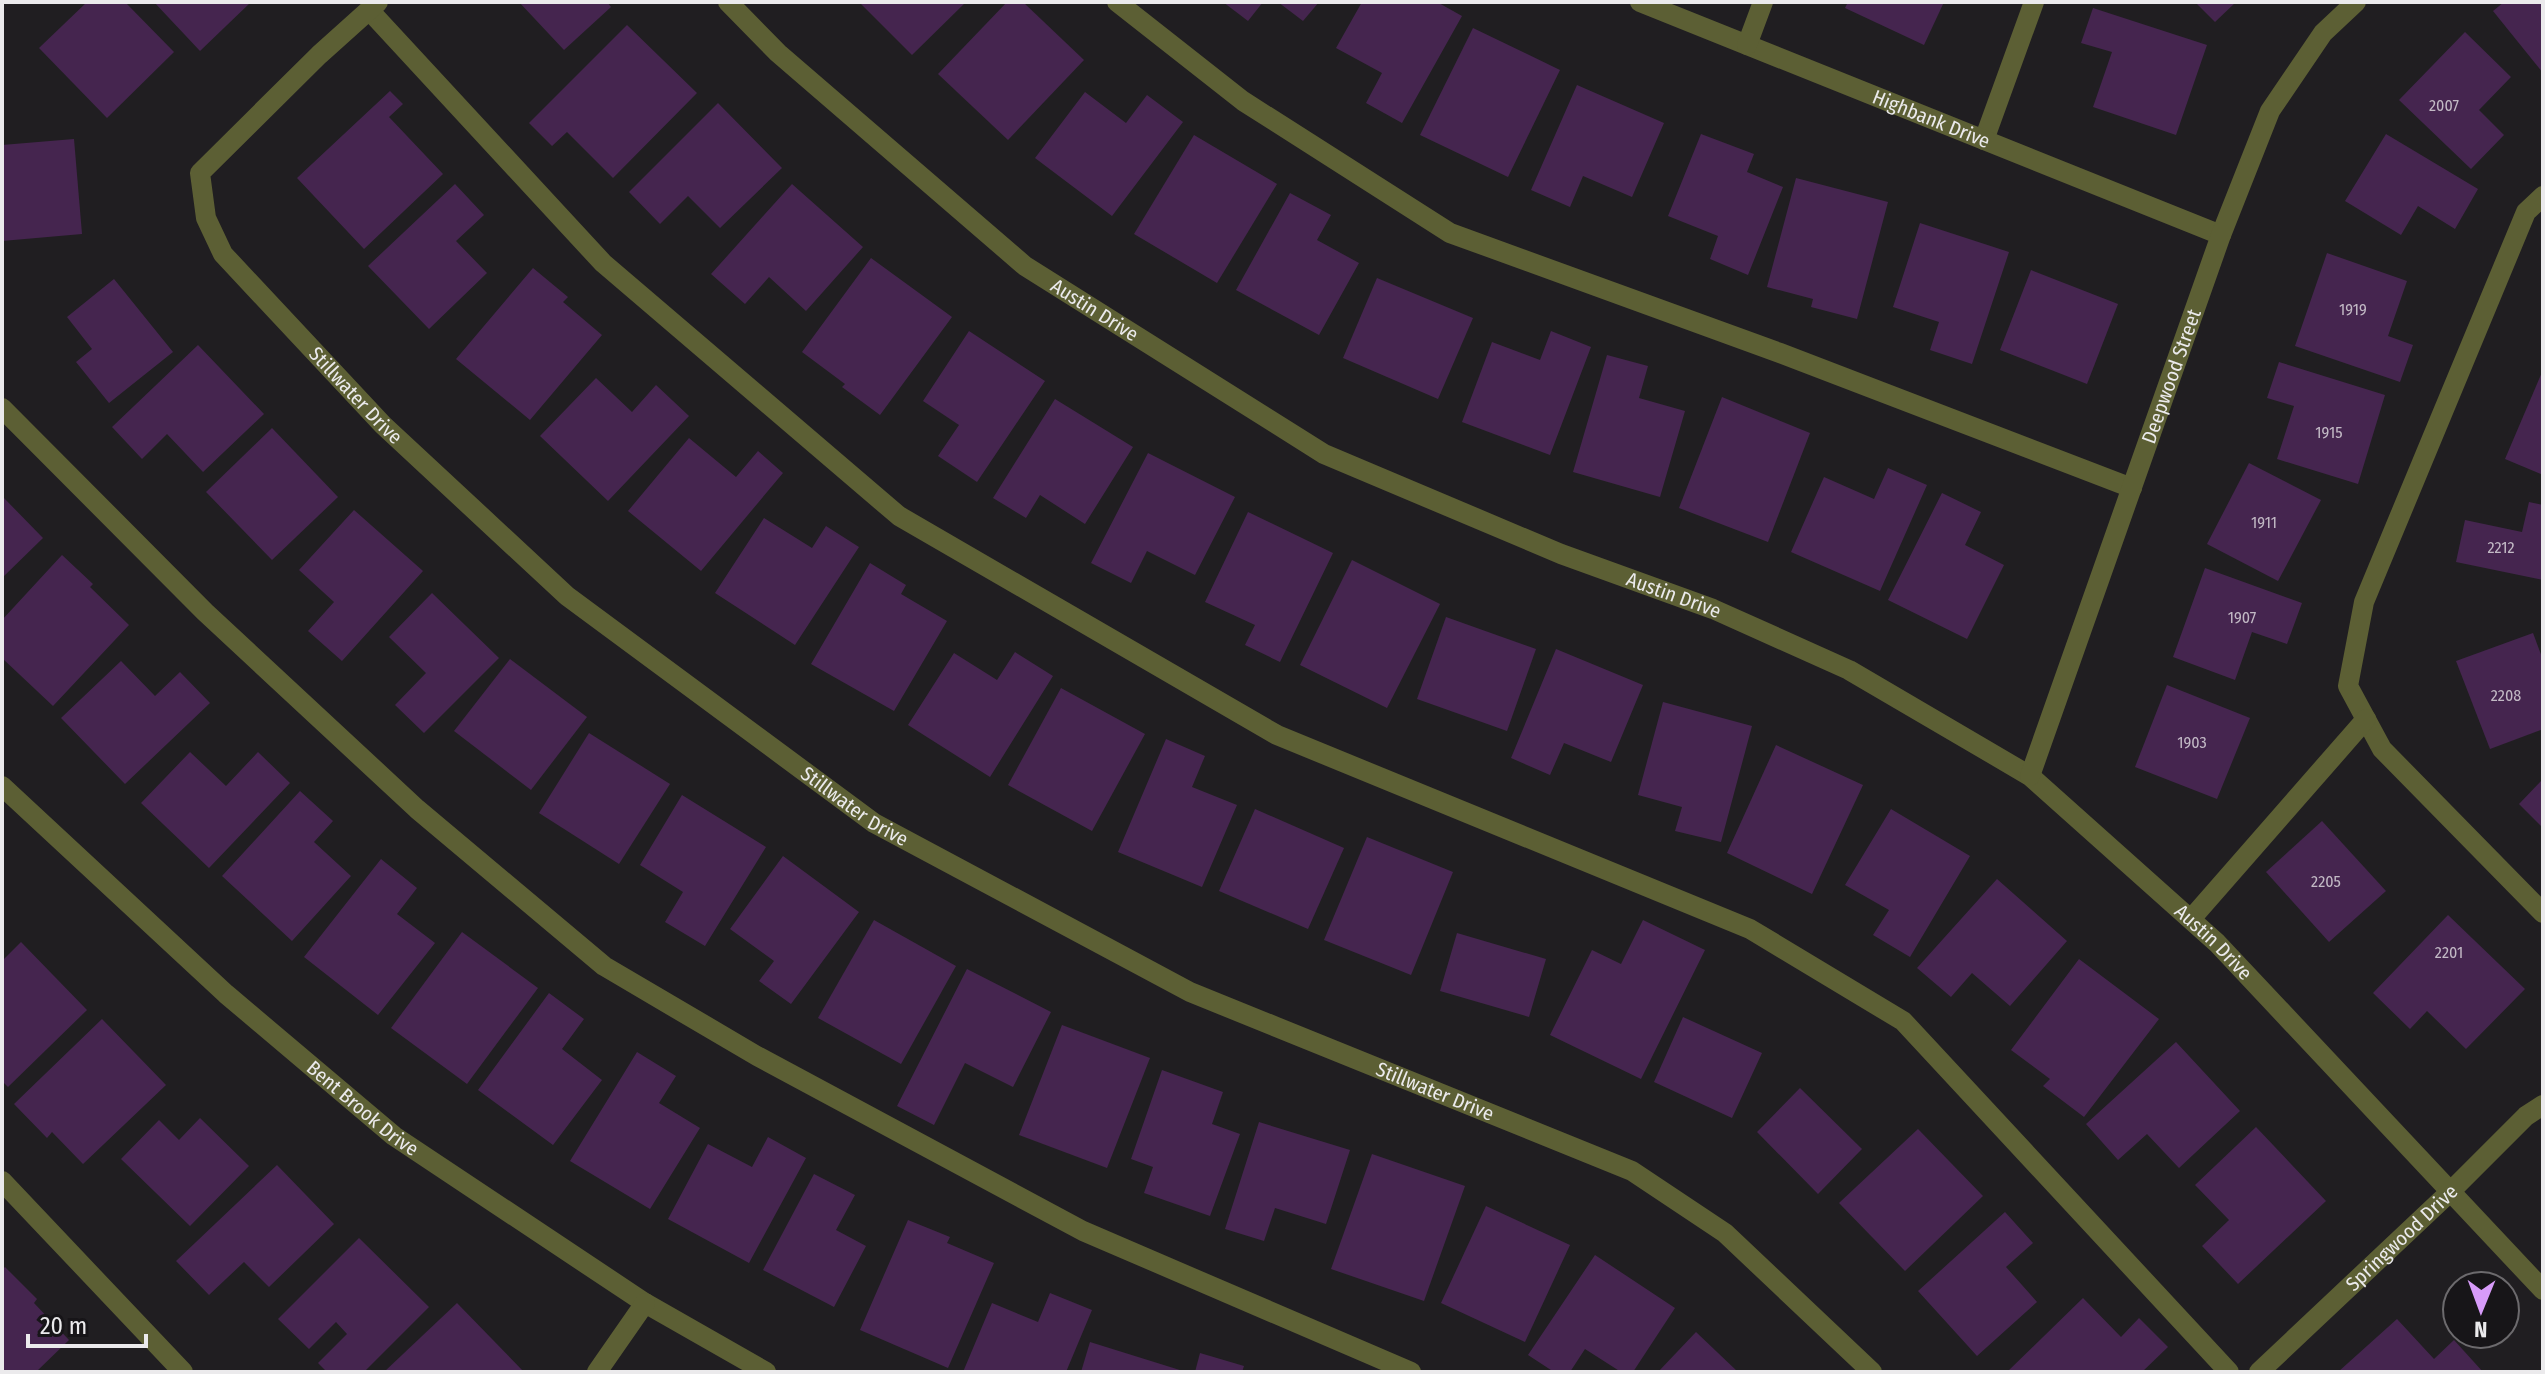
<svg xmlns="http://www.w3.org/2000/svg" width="2545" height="1374" font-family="'Fira Sans Condensed',sans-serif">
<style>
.building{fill:#45254f}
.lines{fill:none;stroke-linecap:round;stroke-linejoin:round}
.lane{stroke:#5c5f34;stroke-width:20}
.street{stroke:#5c5f34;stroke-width:20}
.labels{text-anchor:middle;stroke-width:6;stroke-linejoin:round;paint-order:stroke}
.number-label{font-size:16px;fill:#c2b9c5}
.street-label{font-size:20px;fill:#ebeaec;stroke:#171518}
</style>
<rect width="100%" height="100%" fill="#201e21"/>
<g class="building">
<path d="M87 2H125L174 52 107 118 39 48Z"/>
<path d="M154 2H251L200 51Z"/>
<path d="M519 2H607L611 7 564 50Z"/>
<path d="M859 2H966L912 55Z"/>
<path d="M1007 2H1023L1084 60 1008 140 938 74Z"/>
<path d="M1223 2H1263L1248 21Z"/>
<path d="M1278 2H1319L1303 21Z"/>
<path d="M1362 2H1437L1462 16 1402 123 1366 103 1382 73 1336 48Z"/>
<path d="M1848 2H1944L1924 45 1845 8Z"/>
<path d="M2195 2H2236L2215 22Z"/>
<path d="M2504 2H2543V73L2493 11Z"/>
<path d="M2093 8 2207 45 2176 135 2093 107 2112 52 2081 43Z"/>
<path d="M627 25 697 93 613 178 567 132 552 146 529 123Z"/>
<path d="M1473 28 1560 70 1508 177 1420 135Z"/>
<path d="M2465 32 2511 77 2479 110 2504 135 2471 169 2399 100Z"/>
<path d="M1577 85 1664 123 1632 197 1583 176 1570 207 1531 190Z"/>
<path d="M390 91 403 104 389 117 443 174 364 249 297 178Z"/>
<path d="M1085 92 1126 123 1147 95 1183 122 1112 216 1035 158Z"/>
<path d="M718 103 782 168 720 228 688 196 660 224 629 192Z"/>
<path d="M1701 134 1754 154 1747 172 1783 187 1748 275 1710 259 1718 236 1668 216Z"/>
<path d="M2386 134 2478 189 2455 229 2418 206 2401 235 2345 201Z"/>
<path d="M1194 135 1277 184 1217 283 1134 234Z"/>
<path d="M74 139 82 234 2 241V145Z"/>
<path d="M1796 178 1888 202 1857 319 1811 307 1813 299 1767 287Z"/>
<path d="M455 184 484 215 456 241 487 273 429 329 368 266Z"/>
<path d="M792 184 863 247 806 311 769 277 745 304 711 274Z"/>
<path d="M1290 193 1331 215 1317 240 1359 263 1319 335 1236 290Z"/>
<path d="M1920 223 2009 252 1972 364 1930 350 1939 322 1893 307Z"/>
<path d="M2327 253 2407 281 2388 336 2413 345 2400 382 2295 346Z"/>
<path d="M871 258 952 317 880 415 842 387 845 384 802 352Z"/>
<path d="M533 268 568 297 563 302 602 335 530 420 456 359Z"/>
<path d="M2031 270 2118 304 2087 384 2000 350Z"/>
<path d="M1377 278 1473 318 1438 399 1343 358Z"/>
<path d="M114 279 173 352 109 403 76 362 92 349 67 317Z"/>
<path d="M969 331 1045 381 977 482 938 456 959 425 923 401Z"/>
<path d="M1551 331 1591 347 1550 455 1462 422 1492 342 1540 360Z"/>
<path d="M198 345 264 414 203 472 167 434 142 459 112 427Z"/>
<path d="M1607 355 1648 366 1639 398 1685 411 1660 497 1573 472Z"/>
<path d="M2279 362 2385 395 2358 484 2277 459 2294 406 2267 398Z"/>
<path d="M2543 370V475L2505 459Z"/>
<path d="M596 378 632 412 656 385 689 416 608 501 540 436Z"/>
<path d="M1722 397 1810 433 1768 542 1679 508Z"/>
<path d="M1055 399 1133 447 1085 524 1040 495 1026 518 993 498Z"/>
<path d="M272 428 338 497 272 560 206 492Z"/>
<path d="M689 438 736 477 758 451 783 473 701 571 628 511Z"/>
<path d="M1148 453 1235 497 1195 575 1147 551 1131 583 1091 563Z"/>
<path d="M2249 463 2321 500 2278 581 2207 544Z"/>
<path d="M1888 468 1927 485 1880 591 1791 552 1824 477 1874 499Z"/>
<path d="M1942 493 1981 512 1965 545 2004 565 1967 639 1888 600Z"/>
<path d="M2 496 43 538 2 578Z"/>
<path d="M2529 502 2543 505V580L2456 562 2465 520 2522 532Z"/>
<path d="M354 510 423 571 342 661 308 631 334 602 299 570Z"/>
<path d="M1248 512 1333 553 1280 662 1245 645 1255 625 1205 602Z"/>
<path d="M764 518 812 548 826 526 859 547 795 645 715 593Z"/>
<path d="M62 555 93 584 90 587 129 625 53 706 2 658V620Z"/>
<path d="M1352 560 1440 604 1387 708 1300 665Z"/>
<path d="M870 563 906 585 901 594 947 621 894 711 811 664Z"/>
<path d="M2205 568 2302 603 2287 644 2252 632 2235 680 2173 657Z"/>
<path d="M432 593 499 658 424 733 395 705 426 673 389 637Z"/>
<path d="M1446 617 1536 649 1507 731 1417 699Z"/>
<path d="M2533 633 2543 660V729L2490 749 2456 661Z"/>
<path d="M1556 649 1643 685 1611 762 1564 743 1550 775 1511 758Z"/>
<path d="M1015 652 1053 676 990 777 908 725 954 653 997 680Z"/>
<path d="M510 659 587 717 531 790 454 731Z"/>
<path d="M121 661 155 696 180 672 210 703 125 784 61 718Z"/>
<path d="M2167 685 2250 718 2217 799 2135 767Z"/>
<path d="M1061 688 1145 734 1092 831 1008 785Z"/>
<path d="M1663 702 1752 726 1721 842 1675 831 1682 807 1638 795Z"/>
<path d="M589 733 670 784 619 864 539 813Z"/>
<path d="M1166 739 1205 756 1192 787 1237 805 1202 887 1118 852Z"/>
<path d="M1776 745 1863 785 1812 894 1727 853Z"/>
<path d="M190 752 226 786 258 752 290 783 209 868 141 803Z"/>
<path d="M2543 779V828L2519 804Z"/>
<path d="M300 791 333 821 314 842 351 876 292 941 222 876Z"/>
<path d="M682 795 766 847 705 946 665 922 683 892 640 865Z"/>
<path d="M1255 809 1344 848 1308 929 1219 891Z"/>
<path d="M1891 809 1970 856 1910 957 1873 935 1889 910 1845 885Z"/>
<path d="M2322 821 2386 891 2329 942 2266 872Z"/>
<path d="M1367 837 1453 872 1411 975 1324 940Z"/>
<path d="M783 856 859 912 791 1004 759 981 774 961 730 929Z"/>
<path d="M381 859 417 888 397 914 435 943 378 1015 304 957Z"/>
<path d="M1997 879 2067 941 2010 1006 1972 973 1951 997 1917 968Z"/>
<path d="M2448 915 2525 989 2466 1049 2427 1011 2410 1029 2373 993Z"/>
<path d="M874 920 956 966 901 1064 818 1018Z"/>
<path d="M1643 920 1705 950 1641 1079 1550 1035 1592 950 1621 964Z"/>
<path d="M462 932 538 988 467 1084 391 1028Z"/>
<path d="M1457 933 1546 959 1529 1017 1440 991Z"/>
<path d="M21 942 87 1010 8 1087 2 1081V961Z"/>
<path d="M2079 959 2159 1019 2084 1117 2043 1086 2050 1079 2011 1050Z"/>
<path d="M967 969 1051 1012 1013 1087 965 1063 934 1125 897 1106Z"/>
<path d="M549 993 584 1019 562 1049 602 1080 553 1145 478 1090Z"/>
<path d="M1683 1017 1762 1053 1732 1118 1654 1082Z"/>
<path d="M102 1019 166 1085 83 1164 52 1132 47 1138 14 1104Z"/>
<path d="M1062 1025 1150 1058 1107 1168 1019 1135Z"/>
<path d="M2176 1042 2240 1111 2179 1168 2147 1134 2118 1160 2086 1124Z"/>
<path d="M637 1052 676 1076 659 1103 700 1128 650 1209 570 1161Z"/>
<path d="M1162 1070 1223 1092 1212 1124 1240 1134 1210 1216 1144 1193 1153 1167 1131 1159Z"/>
<path d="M1800 1088 1862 1149 1818 1194 1757 1132Z"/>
<path d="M200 1118 249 1166 190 1226 121 1159 159 1120 179 1140Z"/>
<path d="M1259 1122 1350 1150 1326 1224 1275 1208 1264 1241 1225 1229Z"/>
<path d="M2256 1127 2326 1201 2238 1284 2202 1246 2229 1220 2195 1185Z"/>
<path d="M1918 1129 1983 1196 1905 1271 1839 1203Z"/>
<path d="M768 1137 806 1158 749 1263 668 1219 708 1144 752 1167Z"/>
<path d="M1372 1154 1465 1186 1424 1301 1331 1269Z"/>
<path d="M277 1165 334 1224 269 1287 244 1262 209 1295 176 1261Z"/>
<path d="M814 1174 855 1195 836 1230 866 1246 834 1307 763 1270Z"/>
<path d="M1486 1206 1570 1245 1525 1342 1441 1303Z"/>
<path d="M2005 1212 2033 1243 2006 1267 2037 1302 1977 1356 1918 1291Z"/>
<path d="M908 1220 950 1237 947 1243 994 1263 948 1368 860 1330Z"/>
<path d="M359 1238 429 1307 364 1372H327L318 1363 347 1334 336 1322 309 1349 278 1319Z"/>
<path d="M1595 1255 1675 1308 1633 1372H1621L1585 1349 1570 1372H1554L1528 1355Z"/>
<path d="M5 1267 37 1299 34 1303 69 1340 36 1372H2V1270Z"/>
<path d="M1050 1293 1092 1310 1066 1372H963L992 1303 1038 1322Z"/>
<path d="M2083 1298 2121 1337 2139 1318 2168 1347 2142 1372H2007Z"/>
<path d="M457 1303 524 1372H384Z"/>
<path d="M2397 1319 2434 1359 2454 1340 2483 1372H2338Z"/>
<path d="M1696 1332 1738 1372H1658Z"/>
<path d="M1090 1342 1183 1371V1372H1081Z"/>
<path d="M1200 1353 1244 1366 1242 1372H1195Z"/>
</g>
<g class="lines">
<g class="lane">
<path d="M1117 2 1243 101 1450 233 1780 353 2132 488"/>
<path d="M369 10 603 263 899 516 1277 735 1750 929 1903 1021 2229 1372"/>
<path d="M1984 140 2034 2"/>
<path d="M2543 196 2526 212 2364 602 2348 686 2382 749 2543 913"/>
<path d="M2 408 205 612 417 809 604 966 757 1056 1083 1231 1411 1372"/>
<path d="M2191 919 2366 719"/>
<path d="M2 1181 183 1372"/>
</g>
<g class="street">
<path id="s1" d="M378 2 319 55 200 173 206 218 223 254 383 425 567 596 874 823 1190 992 1632 1171 1725 1233 1872 1372"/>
<path id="s2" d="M728 2 778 53 1025 266 1324 454 1561 554 1713 609 1849 670 2030 776 2217 943 2543 1290"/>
<path id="s3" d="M1640 2 2221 235"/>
<path d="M1747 45 1763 2"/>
<path id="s4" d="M2030 776 2221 235 2270 111 2323 33 2356 2"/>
<path id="s5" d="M2 786 226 994 394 1136 645 1303 766 1372"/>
<path d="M597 1372 645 1303"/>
<path id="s6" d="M2259 1372 2450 1192 2526 1116 2543 1105"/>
</g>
</g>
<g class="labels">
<g class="number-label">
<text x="2444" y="111">2007</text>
<text x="2353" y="315">1919</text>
<text x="2329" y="438">1915</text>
<text x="2264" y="528">1911</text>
<text x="2501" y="553">2212</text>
<text x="2242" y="623">1907</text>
<text x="2506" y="701">2208</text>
<text x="2192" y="748">1903</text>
<text x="2326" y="887">2205</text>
<text x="2449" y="958">2201</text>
</g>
<g class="street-label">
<text dy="7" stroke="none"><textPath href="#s3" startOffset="314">Highbank Drive</textPath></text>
<text dy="7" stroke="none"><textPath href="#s2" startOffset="480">Austin Drive</textPath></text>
<text dy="7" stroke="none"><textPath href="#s4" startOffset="424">Deepwood Street</textPath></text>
<text dy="7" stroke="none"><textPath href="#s1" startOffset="526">Stillwater Drive</textPath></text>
<text dy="7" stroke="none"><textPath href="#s2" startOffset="1128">Austin Drive</textPath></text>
<text dy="7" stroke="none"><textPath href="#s1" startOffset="1174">Stillwater Drive</textPath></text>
<text dy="7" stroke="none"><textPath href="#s2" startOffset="1776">Austin Drive</textPath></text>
<text dy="7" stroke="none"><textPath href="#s1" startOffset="1822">Stillwater Drive</textPath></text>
<text dy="7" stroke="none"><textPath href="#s5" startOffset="484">Bent Brook Drive</textPath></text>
<text dy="7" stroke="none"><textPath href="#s6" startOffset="196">Springwood Drive</textPath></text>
</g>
</g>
<rect width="2545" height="1374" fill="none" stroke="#ebeaec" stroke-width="8"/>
<g transform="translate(2481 1310) rotate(181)"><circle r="38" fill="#171518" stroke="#6c6a6d" stroke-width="2"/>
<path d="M0-6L14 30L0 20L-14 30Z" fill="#d79bf9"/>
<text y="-12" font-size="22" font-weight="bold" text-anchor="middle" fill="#ebeaec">N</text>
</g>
<path d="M28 1334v12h118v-12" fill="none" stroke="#ebeaec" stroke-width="4"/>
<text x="40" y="1334" font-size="24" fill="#ebeaec" stroke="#171518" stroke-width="6" paint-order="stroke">20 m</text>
</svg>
